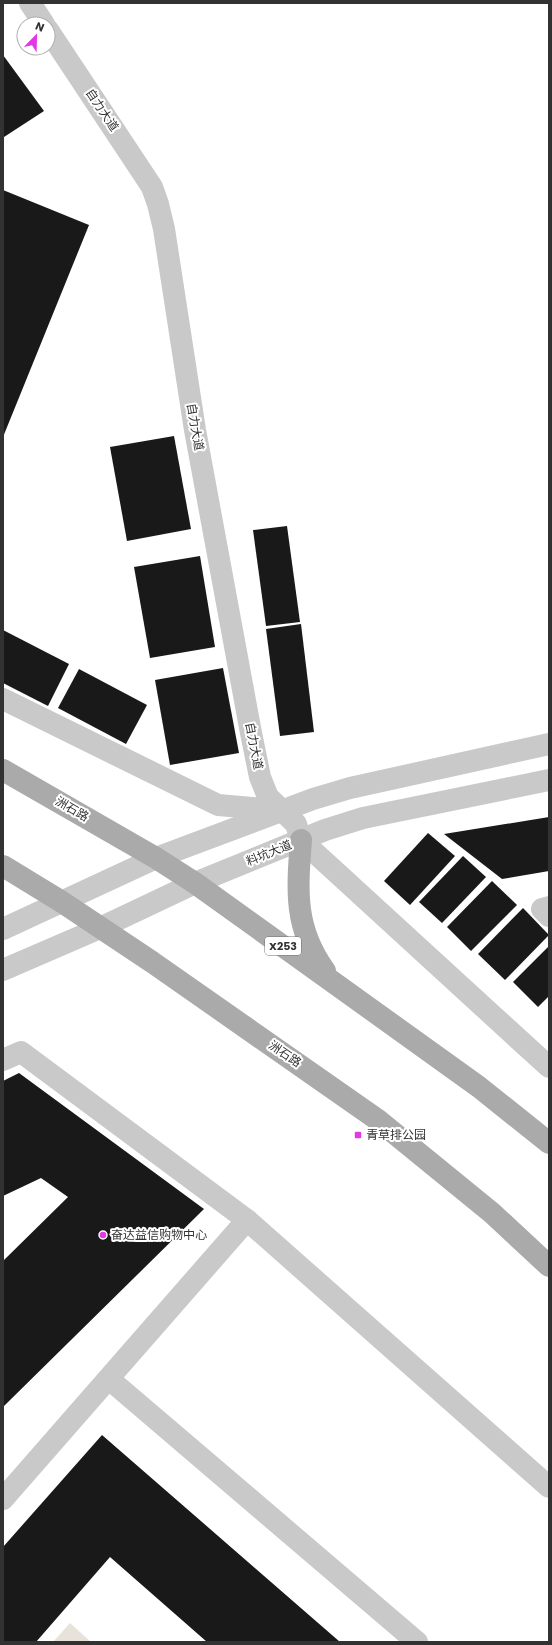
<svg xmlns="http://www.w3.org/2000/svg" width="552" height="1645" font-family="Poppins,'Noto Sans SC',sans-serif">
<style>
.green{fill:#e9e2db}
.building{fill:#191919}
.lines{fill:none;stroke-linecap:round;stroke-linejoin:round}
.minor{stroke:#c9c9c9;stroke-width:22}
.major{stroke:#aaa;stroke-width:22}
.poi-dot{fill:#e139e4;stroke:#fff;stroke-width:1.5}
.labels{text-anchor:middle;stroke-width:4;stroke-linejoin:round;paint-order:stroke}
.shield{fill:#fff;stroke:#707070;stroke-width:1}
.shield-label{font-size:11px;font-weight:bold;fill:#323232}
.street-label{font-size:12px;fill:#323232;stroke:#fff}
.poi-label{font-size:12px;fill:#323232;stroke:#fff;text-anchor:start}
</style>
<rect width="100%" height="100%" fill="#fff"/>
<path class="green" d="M70 1623 91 1642H53Z"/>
<g class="building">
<path d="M3 55 44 111 4 137 3 136Z"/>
<path d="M3 190 89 225 3 437Z"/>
<path d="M174 436 191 529 127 541 110 447Z"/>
<path d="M287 526 300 622 266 626 253 530Z"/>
<path d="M200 556 215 647 150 658 134 567Z"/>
<path d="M301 624 314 732 280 736 266 629Z"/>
<path d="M3 630 69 664 48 706 3 683Z"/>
<path d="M223 668 239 753 170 765 155 680Z"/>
<path d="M79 669 147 705 126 744 58 708Z"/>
<path d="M549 817V871L502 879 444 834Z"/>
<path d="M428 833 455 856 410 905 384 881Z"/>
<path d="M463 856 486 877 442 923 419 902Z"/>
<path d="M492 881 517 905 471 951 447 927Z"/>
<path d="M523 908 549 935 505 980 478 954Z"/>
<path d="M549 946V996L538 1007 513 982Z"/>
<path d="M19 1073 204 1209 3 1407V1261L68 1197 41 1178 3 1196V1081Z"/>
<path d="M102 1435 340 1642H207L110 1557 36 1642H3V1547Z"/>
</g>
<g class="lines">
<g class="minor">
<path d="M30 3 44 24"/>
<path d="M48 30 152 187 158 204 164 229 195 430 251 733 260 777 268 797 296 824 301 840 549 1067"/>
<path d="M3 699 218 805 277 810"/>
<path d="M549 907 542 909 549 916"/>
<path d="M3 929 156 858 313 799 350 788 549 744"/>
<path d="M3 970 100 928 195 883 325 830 363 818 549 780"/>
<path d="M3 1060 21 1052 247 1220 549 1487"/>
<path d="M109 1379 417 1642"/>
<path d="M3 1499 247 1220"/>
</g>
<g class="major">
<path d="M3 770 156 858 195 883 479 1087 549 1143"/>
<path d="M301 840C297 891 294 928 325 971"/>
<path d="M3 866 62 902 152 962 378 1120 492 1213 549 1266"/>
</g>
</g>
<g class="poi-dot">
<rect x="354" y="1131" width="8" height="8" rx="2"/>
<circle cx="103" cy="1235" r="4"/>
</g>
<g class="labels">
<rect class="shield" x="265" y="937" width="36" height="18" rx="3"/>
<g class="shield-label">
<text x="283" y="950">X253</text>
</g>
<g class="street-label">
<text transform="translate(102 110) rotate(56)" y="4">自力大道</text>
<text transform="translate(195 427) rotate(80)" y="4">自力大道</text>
<text transform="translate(254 746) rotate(79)" y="4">自力大道</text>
<text transform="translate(72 809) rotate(30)" y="4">洲石路</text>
<text transform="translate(269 853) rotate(-22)" y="4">料坑大道</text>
<text transform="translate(285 1054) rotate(34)" y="4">洲石路</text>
</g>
<g class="poi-label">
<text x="366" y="1139">青草排公园</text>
<text x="111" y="1239">奋达益信购物中心</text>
</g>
</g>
<rect width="552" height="1645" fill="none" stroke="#323232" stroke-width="8"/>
<g transform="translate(36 36) rotate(23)"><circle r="19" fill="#ffffff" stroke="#adadad"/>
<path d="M0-3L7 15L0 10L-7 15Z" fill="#e139e4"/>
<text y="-6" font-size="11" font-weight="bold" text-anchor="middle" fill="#323232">N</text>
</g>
</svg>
